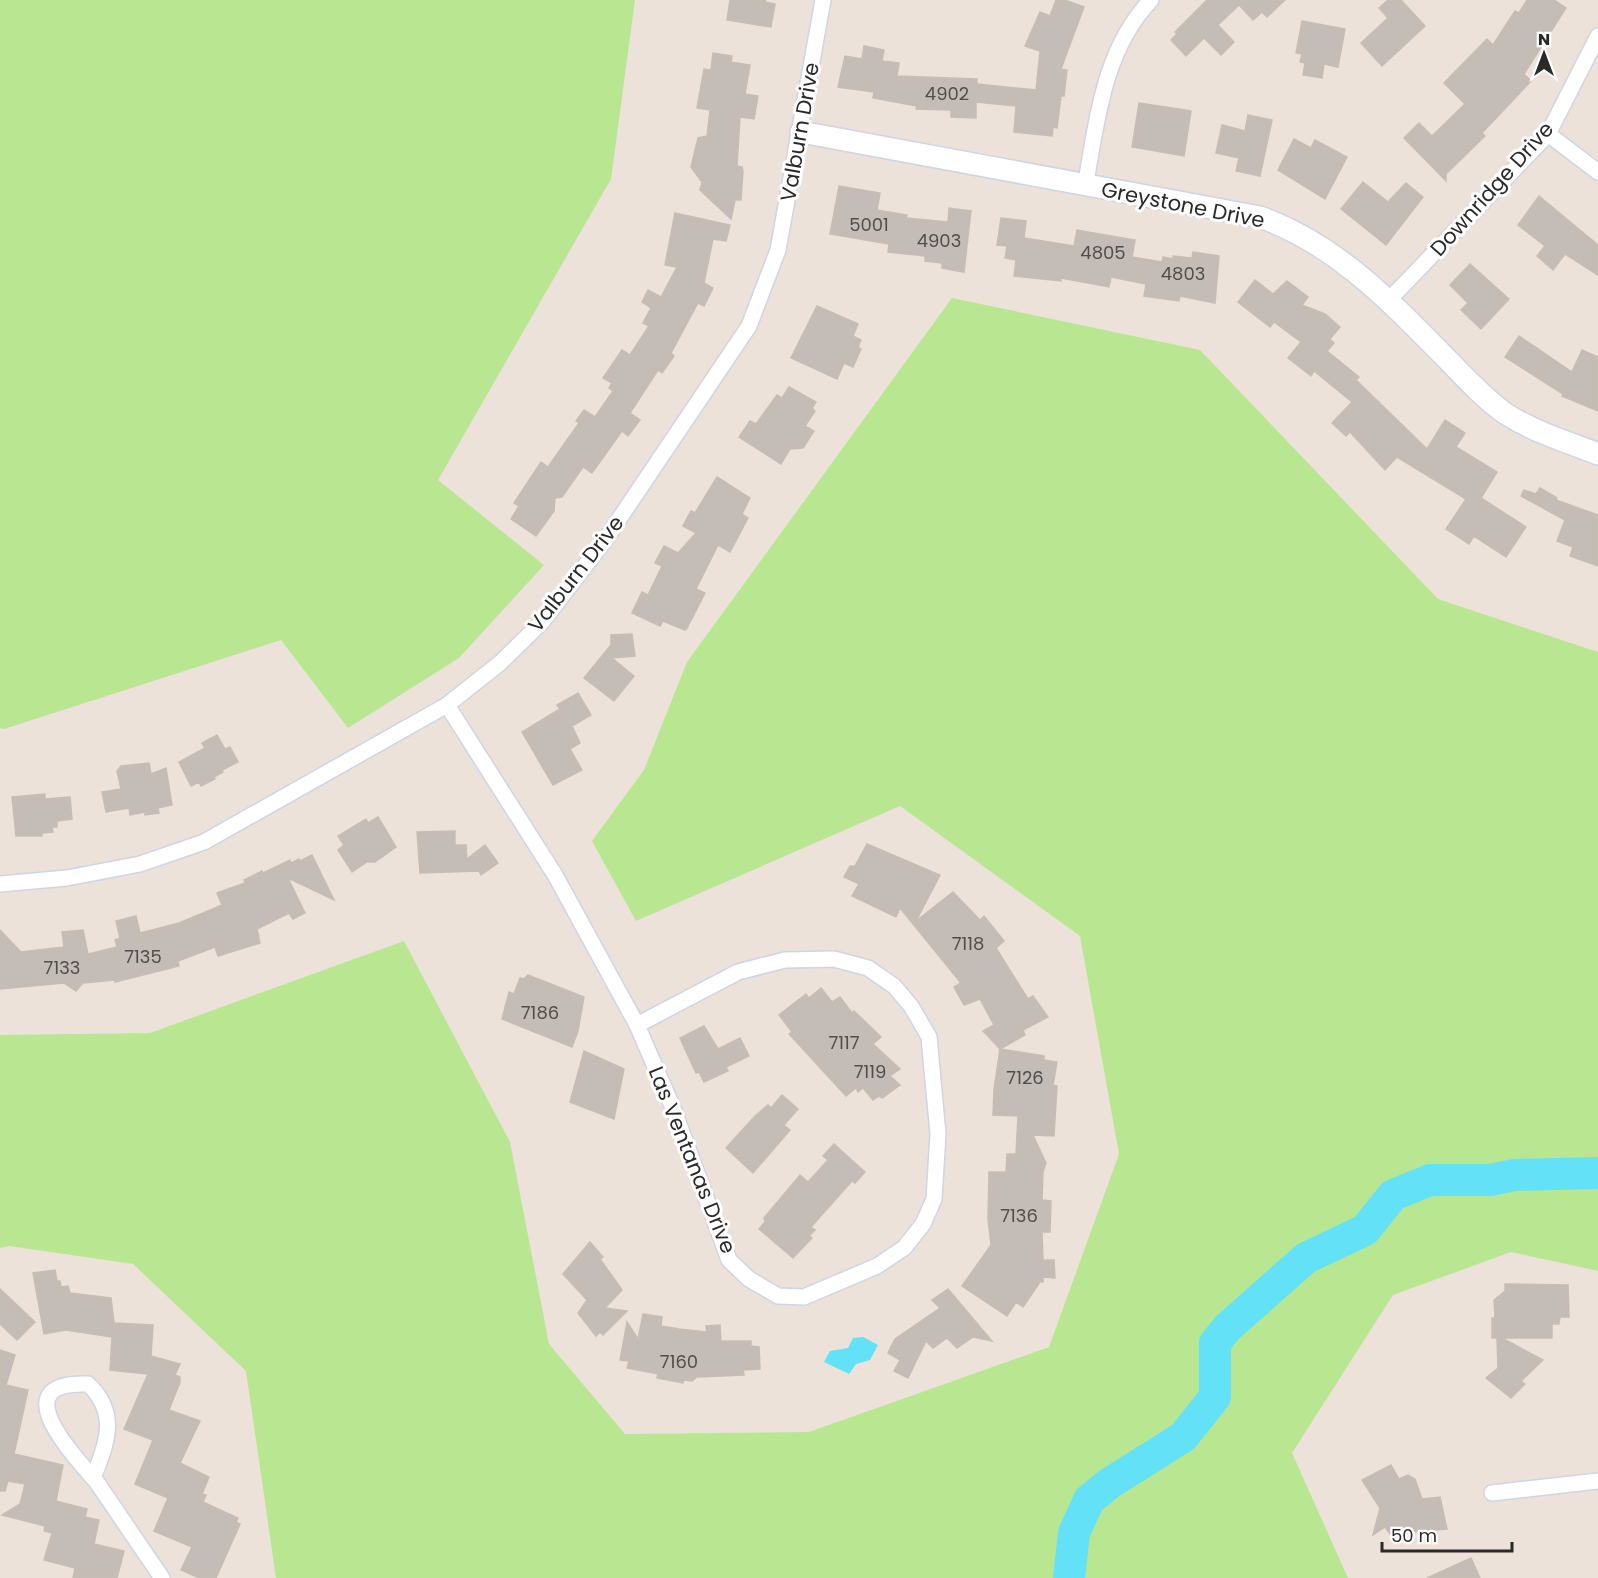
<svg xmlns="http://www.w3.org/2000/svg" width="1598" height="1578" font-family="Poppins,sans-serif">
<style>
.green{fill:#b9e791}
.water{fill:#63e1f7}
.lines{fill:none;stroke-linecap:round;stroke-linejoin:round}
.river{stroke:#63e1f7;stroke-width:32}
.building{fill:#c4bcb6;stroke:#c7beb3;stroke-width:1.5}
.street-casing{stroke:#ced5e3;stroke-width:18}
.secondary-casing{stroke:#ced5e3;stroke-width:24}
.street{stroke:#fff;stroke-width:15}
.secondary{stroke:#fff;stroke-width:21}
.labels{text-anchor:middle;stroke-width:6;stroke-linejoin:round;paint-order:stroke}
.number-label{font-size:18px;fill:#504e4c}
.street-label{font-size:21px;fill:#292929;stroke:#fff}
</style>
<rect width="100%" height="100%" fill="#ece2d9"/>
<g class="green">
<path d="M0 0H635L611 179 438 480 544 565 459 658 348 728 281 640 4 729 0 728Z"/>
<path d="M952 298 1200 350 1438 599 1598 652V1271L1511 1252 1393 1295 1292 1453 1348 1578H276L246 1371 133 1264 9 1246 0 1248V1035L150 1033 404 941 510 1142 549 1344 625 1434 809 1432 1049 1347 1119 1154 1080 936 900 806 636 921 592 841 644 770 687 662Z"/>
</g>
<path class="water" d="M863 1337 878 1345 870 1360 856 1364 849 1374 824 1362 830 1351 848 1348 853 1338Z"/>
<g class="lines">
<path class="river" d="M1069 1578 1074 1533 1089 1500 1110 1483 1183 1437 1215 1397V1343L1227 1328 1306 1258 1365 1230 1393 1195 1430 1180H1490L1515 1175 1598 1173"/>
</g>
<g class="building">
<path d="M730 0H766L765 2 775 4 771 27 727 20Z"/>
<path d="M1056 0H1065L1084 7 1061 69 1067 70 1064 96H1061L1057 128 1053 127 1052 136 1014 132 1016 106 976 102V118L951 117V110L916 109 917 106 873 98 874 92 838 87 845 56 862 59 864 46 884 50 882 61 899 63 897 76 977 79V84L1036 90 1040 51 1025 46 1040 12 1050 16Z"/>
<path d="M1207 0H1285L1267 17 1262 12 1253 20 1239 5 1218 25 1234 42 1221 55 1204 38 1186 56 1171 40 1177 34 1175 32Z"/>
<path d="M1388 0H1401L1425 26 1382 66 1361 43 1388 18 1379 8Z"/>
<path d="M1527 0H1554L1566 8 1524 74 1531 81 1482 133 1485 136 1446 174V181L1404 138 1419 123 1432 136 1465 104 1444 83 1487 39 1493 45 1515 11 1519 13Z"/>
<path d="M1302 21 1345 29 1338 67 1324 64 1322 78 1303 75 1305 63 1300 62 1302 54 1296 53Z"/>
<path d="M713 53 732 56 731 62 750 65 745 94 758 96 754 119 740 117 737 166 742 167 743 171 741 200H735L731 219 700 190 702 182 691 167 698 138 707 136 710 110 697 108 704 69 711 70Z"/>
<path d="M1139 103 1191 111 1184 156 1132 147Z"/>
<path d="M1248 115 1272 120 1260 176 1236 171 1239 158 1216 153 1222 125 1245 131Z"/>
<path d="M1294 139 1311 148 1315 140 1347 157 1325 199 1278 170Z"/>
<path d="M1363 182 1388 202 1406 183 1423 197 1386 245 1341 209Z"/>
<path d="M839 186 880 193 877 210 907 215 906 218 948 222 949 208 971 211 964 272 942 268V263L925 261V256L888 252 889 244 830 234Z"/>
<path d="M1539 196 1598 245V275L1565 254 1553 270 1537 256 1545 246 1518 225Z"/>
<path d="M675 213 730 225 726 241 713 239 704 283 713 288 704 306 698 303 671 353 674 356 662 373 658 370 630 413 640 420 628 436 622 431 592 473 583 467 562 497 555 498 554 511 536 536 511 519 519 506 514 503 541 462 548 467 579 423 576 421 584 410 595 417 613 391 609 388 612 383 603 378 622 350 630 355 649 326 643 323 651 308 642 302 648 290 661 297 677 267 665 265Z"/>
<path d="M1001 218 1026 221 1024 238 1074 246 1077 230 1135 240 1132 257 1162 262 1163 257 1173 259V256L1192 258 1193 252 1219 256 1215 303 1180 296 1179 301 1144 296 1146 284 1111 277 1109 287 1061 278V281L1014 276 1016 260 1005 258 1007 246 997 245Z"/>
<path d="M1470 264 1509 299 1481 329 1461 310 1468 303 1450 285Z"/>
<path d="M1255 280 1273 294 1287 281 1308 297 1302 305 1325 314 1340 327 1330 339 1334 343 1327 351 1359 377 1356 380 1427 449 1445 420 1465 433 1456 447 1497 472 1481 498 1526 527 1506 557 1474 536 1469 544 1446 529 1466 499 1397 457 1385 470 1350 432 1346 436 1332 423 1352 402 1314 371 1311 376 1288 358 1301 342 1274 322 1270 327 1238 302Z"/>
<path d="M817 306 858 324 853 336 861 340 858 347 861 349 853 367 844 363 837 379 791 358Z"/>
<path d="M1519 336 1572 372 1582 350 1598 357V411L1562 396 1563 394 1505 357Z"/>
<path d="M789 387 816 402 812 408 815 411 805 426 814 431 803 448 790 449 781 464 739 437 750 421 756 424 777 395 782 398Z"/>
<path d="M717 477 750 498 742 514 748 518 730 552 718 545 696 589 705 593 687 628 685 630 663 621 660 626 632 613 642 592 648 595 662 566 655 563 664 546 678 553 696 533 683 526 691 511 695 513Z"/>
<path d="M1540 488 1557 498 1556 500 1598 515V566L1570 556 1573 547 1557 541 1565 520 1521 496 1524 490 1536 494Z"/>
<path d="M632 634 635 656 612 658 634 676 614 701 584 678 611 645V635Z"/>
<path d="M578 693 591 715 572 726 580 743 570 749 582 770 553 785 522 732 560 709 557 705Z"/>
<path d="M217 735 225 749 230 747 238 762 222 770 223 772 214 777 215 779 201 786 199 782 191 786 179 762 205 748 202 743Z"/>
<path d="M149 763 151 774 166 768 172 805 158 808 159 813 145 815V812L130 815 129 808 106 812 102 792 121 789 117 771 121 766Z"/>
<path d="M45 794V799L70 797 72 819 57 821V827H52L53 832 42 833V836H16L12 797Z"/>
<path d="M378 817 396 847 375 862H367L352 872 338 850 344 845 338 836 366 819 368 823Z"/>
<path d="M455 831V845H466L467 859 485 845 498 863 481 875 479 871 420 873 417 832Z"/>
<path d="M867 844 940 875 916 921 953 892 980 920 984 916 1004 941 996 948 1028 999 1033 996 1048 1017 1023 1030 1025 1035 1000 1049 1044 1056V1060L1057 1062 1053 1085 1057 1086 1054 1136 1033 1135 1046 1163 1043 1172 1042 1200 1051 1201 1050 1232H1042L1043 1260H1054L1055 1278 1043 1277V1282H1040L1023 1307 1016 1302 1007 1316 962 1286 991 1245 988 1219 989 1172H1006L1007 1154H1016L1018 1116 993 1115 994 1089 1000 1049 983 1031 994 1025 980 999 964 1005 954 987 961 983 900 908 896 917 852 896 859 884 844 877 850 866H855Z"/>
<path d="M312 855 334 900 288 878 305 913 293 919 289 913 257 929 260 943 218 956 215 947 178 961 179 966 115 982V980L83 983 76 991 64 983 0 989V930L21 952 64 947 62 932 83 930 88 954 117 947 115 940 120 938 116 921 136 916 140 933 179 923 222 905 217 893 245 883 244 880 262 871 263 873 290 860 291 863 299 859 300 861Z"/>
<path d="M528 975 584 997 578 1031 572 1047 502 1019 509 992 514 994 520 978 524 979Z"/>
<path d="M821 988 832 1002 840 997 852 1013 854 1011 881 1037 873 1044 900 1069 890 1076 900 1085 882 1098 879 1096 873 1100 863 1088 858 1092 856 1088 846 1096 789 1034 792 1032 779 1015 806 994 809 998Z"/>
<path d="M704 1026 718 1049 740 1038 749 1056 726 1067 728 1071 704 1082 699 1072 696 1073 680 1038Z"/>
<path d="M584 1051 624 1069 614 1119 570 1102Z"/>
<path d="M782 1095 798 1109 784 1125 790 1130 753 1173 726 1148 755 1116 768 1105 771 1108Z"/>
<path d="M834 1144 865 1172 855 1183 852 1181 811 1227 815 1230 809 1236 812 1238 793 1258 759 1229 765 1222 764 1218 800 1175 808 1182 828 1160 823 1156Z"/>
<path d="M590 1242 603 1257 600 1259 622 1290 605 1308 627 1311 603 1335 600 1332 596 1336 578 1313 587 1300 563 1274Z"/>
<path d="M55 1270 57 1281H60L61 1287 68 1286 70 1293 111 1298 114 1323 153 1325 151 1356 180 1364 175 1375 180 1377V1382L169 1410 200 1421 180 1463 209 1477 202 1494 206 1495 203 1502 238 1518 236 1522 240 1524 216 1578H199L181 1570 192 1547 154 1531 168 1498 135 1484 153 1440 124 1429 148 1374 110 1370 112 1337 66 1330 44 1334 33 1273Z"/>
<path d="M1505 1284 1568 1285 1569 1317H1560L1559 1324H1552V1338H1502L1543 1360 1521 1381 1525 1384 1511 1398 1486 1378 1498 1368 1497 1338H1492V1318H1495L1494 1300 1505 1291Z"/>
<path d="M0 1289 35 1322 17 1340 0 1324Z"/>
<path d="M948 1289 992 1341 973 1337 957 1348 947 1338 933 1348 926 1341 908 1378 894 1371 900 1360 888 1353 895 1339 940 1308 932 1300Z"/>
<path d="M643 1314 662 1317 661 1326 679 1329 707 1332 706 1326 720 1325 721 1341H751V1346L759 1347 760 1369 743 1370 744 1375 697 1377 692 1381 684 1380 683 1383 657 1378 658 1374 627 1368 629 1361 620 1360 627 1322 638 1339Z"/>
<path d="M0 1350 15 1355 6 1385 28 1390 14 1454 63 1465 56 1501 87 1509 85 1517 99 1520 94 1544 124 1551 117 1578H73L75 1568 44 1560 52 1533 44 1531 45 1526 2 1515 20 1504 25 1484 8 1481 5 1491H0Z"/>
<path d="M1391 1465 1399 1479 1408 1475 1415 1479 1422 1499 1440 1497 1447 1529 1390 1534 1385 1527 1373 1535 1380 1508 1362 1480Z"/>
<path d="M1471 1558 1480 1578H1427Z"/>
</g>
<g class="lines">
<g class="street-casing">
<g id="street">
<path d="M1548 134 1598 172"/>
<path d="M1085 187C1097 122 1103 50 1151 0"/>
<path d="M1389 300 1548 134 1598 36"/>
<path d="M447 705 555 875 637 1025"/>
<path d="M0 884 67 878 140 864 204 842 447 705 500 663 542 622 605 540 749 326 778 250 823 0"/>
<path d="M834 959 868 968 894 986 911 1006 929 1037 938 1134 934 1199 923 1224 904 1248 877 1266 804 1297 778 1296 749 1279 729 1260 673 1108 637 1025 738 972 785 960Z"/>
<path d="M93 1478C107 1443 119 1413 88 1384 5 1381 69 1450 93 1478L96 1481 162 1578"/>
<path d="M1492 1493 1598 1481"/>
</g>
</g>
<g class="secondary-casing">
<path id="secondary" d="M801 132 1260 217C1333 243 1386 297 1440 352 1461 373 1482 397 1506 414 1534 432 1568 442 1598 454"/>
</g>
<use href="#street" class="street"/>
<use href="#secondary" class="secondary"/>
</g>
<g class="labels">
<g class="number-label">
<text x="947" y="100">4902</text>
<text x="869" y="231">5001</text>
<text x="939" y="247">4903</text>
<text x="1103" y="259">4805</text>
<text x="1183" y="280">4803</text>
<text x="968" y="950">7118</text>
<text x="143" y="963">7135</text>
<text x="62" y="974">7133</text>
<text x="540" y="1019">7186</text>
<text x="844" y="1049">7117</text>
<text x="870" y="1078">7119</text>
<text x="1025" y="1084">7126</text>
<text x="1019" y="1222">7136</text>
<text x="679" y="1368">7160</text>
</g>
<g class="street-label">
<text transform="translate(800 132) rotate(-80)" y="7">Valburn Drive</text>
<text transform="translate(1492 189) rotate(-48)" y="7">Downridge Drive</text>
<text transform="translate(1183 205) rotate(11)" y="7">Greystone Drive</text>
<text transform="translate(576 574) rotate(-52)" y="7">Valburn Drive</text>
<text transform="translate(692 1160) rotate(68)" y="7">Las Ventanas Drive</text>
</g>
</g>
<g transform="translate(1544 54)" stroke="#ffffff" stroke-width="4.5" paint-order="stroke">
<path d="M0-4.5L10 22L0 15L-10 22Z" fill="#292929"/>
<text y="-9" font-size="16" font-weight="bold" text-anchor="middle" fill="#292929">N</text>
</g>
<path d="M1382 1542v9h130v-9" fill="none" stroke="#292929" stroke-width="3"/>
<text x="1391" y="1542" font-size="18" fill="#292929" stroke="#ffffff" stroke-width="4.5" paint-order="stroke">50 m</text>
</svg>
